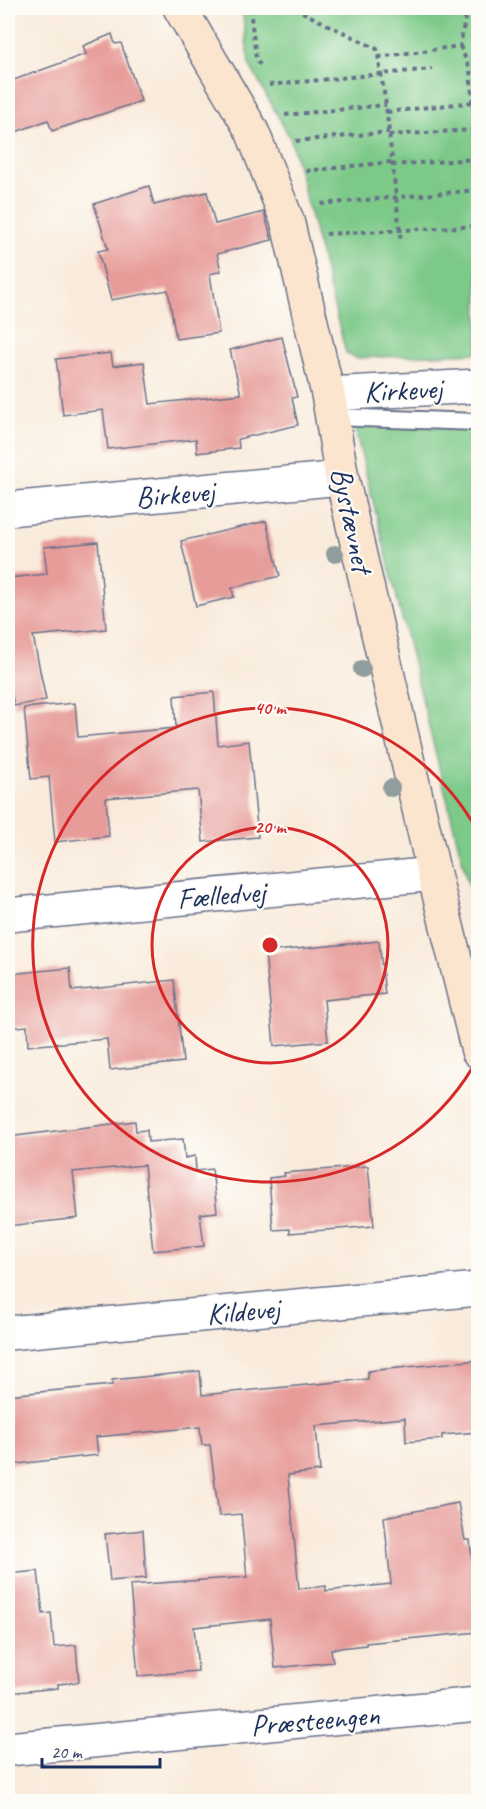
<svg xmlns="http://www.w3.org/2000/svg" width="486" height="1809" font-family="Caveat,sans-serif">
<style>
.green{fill:#7bc988;stroke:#4b7c73;stroke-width:1.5}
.building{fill:#e79c9a}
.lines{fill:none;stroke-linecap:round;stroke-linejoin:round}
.lane-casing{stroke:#69718a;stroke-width:20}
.street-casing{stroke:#69718a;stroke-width:36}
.secondary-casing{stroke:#69718a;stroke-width:36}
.path{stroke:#69718a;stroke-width:4;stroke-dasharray:4.5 4.5;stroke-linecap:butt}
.lane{stroke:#fff;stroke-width:16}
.street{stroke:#fff;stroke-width:33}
.secondary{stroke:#fce5cf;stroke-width:33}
.tree{fill:#8f9d9d}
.ring{fill:none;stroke:#d62828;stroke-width:3}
.labels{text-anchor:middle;stroke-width:4.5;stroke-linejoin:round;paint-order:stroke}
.street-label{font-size:30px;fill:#1b2f5e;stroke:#fdfcf7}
.centre{fill:#d62828;stroke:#fdfcf7;stroke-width:3}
.ring-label{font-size:18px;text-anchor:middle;font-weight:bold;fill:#d62828;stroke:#fdfcf7;stroke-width:4.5;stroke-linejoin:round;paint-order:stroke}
</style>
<rect width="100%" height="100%" fill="#fdfcf7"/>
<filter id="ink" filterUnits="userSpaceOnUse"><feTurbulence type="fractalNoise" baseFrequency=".0167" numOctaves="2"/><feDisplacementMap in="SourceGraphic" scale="12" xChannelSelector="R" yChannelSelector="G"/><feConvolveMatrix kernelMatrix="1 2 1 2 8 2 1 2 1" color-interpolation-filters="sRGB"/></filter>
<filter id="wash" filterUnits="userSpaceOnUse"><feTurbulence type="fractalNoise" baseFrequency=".008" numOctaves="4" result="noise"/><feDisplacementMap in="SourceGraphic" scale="24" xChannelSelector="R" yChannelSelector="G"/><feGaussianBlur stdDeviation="1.35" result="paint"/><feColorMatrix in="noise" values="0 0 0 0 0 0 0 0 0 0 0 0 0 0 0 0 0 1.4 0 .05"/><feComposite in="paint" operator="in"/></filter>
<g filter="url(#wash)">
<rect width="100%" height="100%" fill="#f9ebdb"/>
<g class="green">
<path d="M242 8H478V353L356 358 346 353 291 140 249 64Z"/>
<path d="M354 425 478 428V924Z"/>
</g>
<g id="blocks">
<g class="building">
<path d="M112 34 115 44 121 43 141 101 52 131 48 120 8 135V82L86 54 83 46Z"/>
<path d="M149 186 154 205 207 192 215 224 264 212 272 240 217 254 221 271 210 274 219 333 176 339 168 290 111 300 98 251 108 249 94 204Z"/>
<path d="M282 337 297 397 292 398 298 425 238 439 239 448 197 453 196 439 108 449 103 410 63 415 56 359 111 353 113 366 144 362 150 404 241 394 230 350Z"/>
<path d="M266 521 280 576 232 588 234 597 196 606 181 541Z"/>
<path d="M98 542 106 629 33 636 46 700 14 706 8 675V578L47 574 44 547Z"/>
<path d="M214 692 218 745 249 741 258 837 203 842 198 790 106 798 109 836 55 842 49 777 31 779 24 708 75 703 78 737 176 728 174 696Z"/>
<path d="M379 941 385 994 324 1000 328 1041 274 1046 265 952Z"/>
<path d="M70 968 72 991 174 980 183 1062 110 1070 107 1039 28 1046 27 1026 8 1028V974Z"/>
<path d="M135 1121 136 1131 147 1130 148 1142 183 1139 185 1158 195 1156 196 1171 212 1169 217 1212 200 1214 204 1246 153 1251 144 1165 73 1172 78 1218 8 1226V1137Z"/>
<path d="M368 1166 374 1226 290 1233V1229L273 1230 269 1178 285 1176 284 1173Z"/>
<path d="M478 1360V1432L442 1435V1439L406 1442 405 1418 316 1426 320 1471 288 1475 299 1589 326 1586V1591L391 1584 384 1517 458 1503 465 1540H470L478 1632 366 1643V1645L331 1649 333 1662 275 1668 270 1619 194 1627 198 1671 138 1676 130 1585 247 1577 241 1514 219 1516 210 1445H202L200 1427 96 1437 98 1455 8 1465V1395L112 1385V1380L200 1371 202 1395 368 1379V1371Z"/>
<path d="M143 1530 146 1578 110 1581 105 1534Z"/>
<path d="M38 1571 43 1614 51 1613 54 1647 76 1645 79 1682 58 1684V1688L8 1693V1574Z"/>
</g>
</g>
</g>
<g filter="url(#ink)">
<use href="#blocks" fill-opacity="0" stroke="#69718a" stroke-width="1.5"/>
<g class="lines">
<g class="lane-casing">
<path id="lane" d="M332 417 478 422"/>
</g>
<g class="street-casing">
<g id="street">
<path d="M328 394 478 386"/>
<path d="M8 509 342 478"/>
<path d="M8 915 434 874"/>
<path d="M8 1333 478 1289"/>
<path d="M8 1749 478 1704"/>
</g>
</g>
<g class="secondary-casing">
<path id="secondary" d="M180 8 252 131 287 220 328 394 342 478 434 874 478 1051"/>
</g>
<g class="path">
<path d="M250 8 256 59 260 65"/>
<path d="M294 8 377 49 386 105 401 242"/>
<path d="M460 46 470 69 478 175"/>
<path d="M378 57 460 46 467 8"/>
<path d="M269 85 432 69"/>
<path d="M387 112 473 102"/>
<path d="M285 115 386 105"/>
<path d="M389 135 475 130"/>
<path d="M296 141 389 132"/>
<path d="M392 165 477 159"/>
<path d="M306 171 392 162"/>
<path d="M321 204 478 190"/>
<path d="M326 234 478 226"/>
</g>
<use href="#lane" class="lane"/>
<use href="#street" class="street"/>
<use href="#secondary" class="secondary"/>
</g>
<g class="tree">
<circle cx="335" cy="554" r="9"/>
<circle cx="362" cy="669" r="9"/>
<circle cx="391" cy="788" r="9"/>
</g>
</g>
<g class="ring">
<circle cx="270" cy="945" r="118"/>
<path d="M478 1058A237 237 0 1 1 478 832"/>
</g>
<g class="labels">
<g class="street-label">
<text transform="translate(403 390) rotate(-3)" y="10">Kirkevej</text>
<text transform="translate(175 494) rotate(-5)" y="10">Birkevej</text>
<text transform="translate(352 520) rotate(78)" y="10">Bystævnet</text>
<text transform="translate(221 895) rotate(-5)" y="10">Fælledvej</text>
<text transform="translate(243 1311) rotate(-5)" y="10">Kildevej</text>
<text transform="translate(315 1720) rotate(-5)" y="10">Præsteengen</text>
</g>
</g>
<circle cx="270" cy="945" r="9" class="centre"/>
<g class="ring-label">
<text x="270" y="714">40 m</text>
<text x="270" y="833">20 m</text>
</g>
<rect width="486" height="1809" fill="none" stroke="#fdfcf7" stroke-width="30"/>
<path d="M42 1758v9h118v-9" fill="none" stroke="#1b2f5e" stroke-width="3"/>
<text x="51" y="1758" font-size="18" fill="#1b2f5e" stroke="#fdfcf7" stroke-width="4.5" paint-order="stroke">20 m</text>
</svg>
